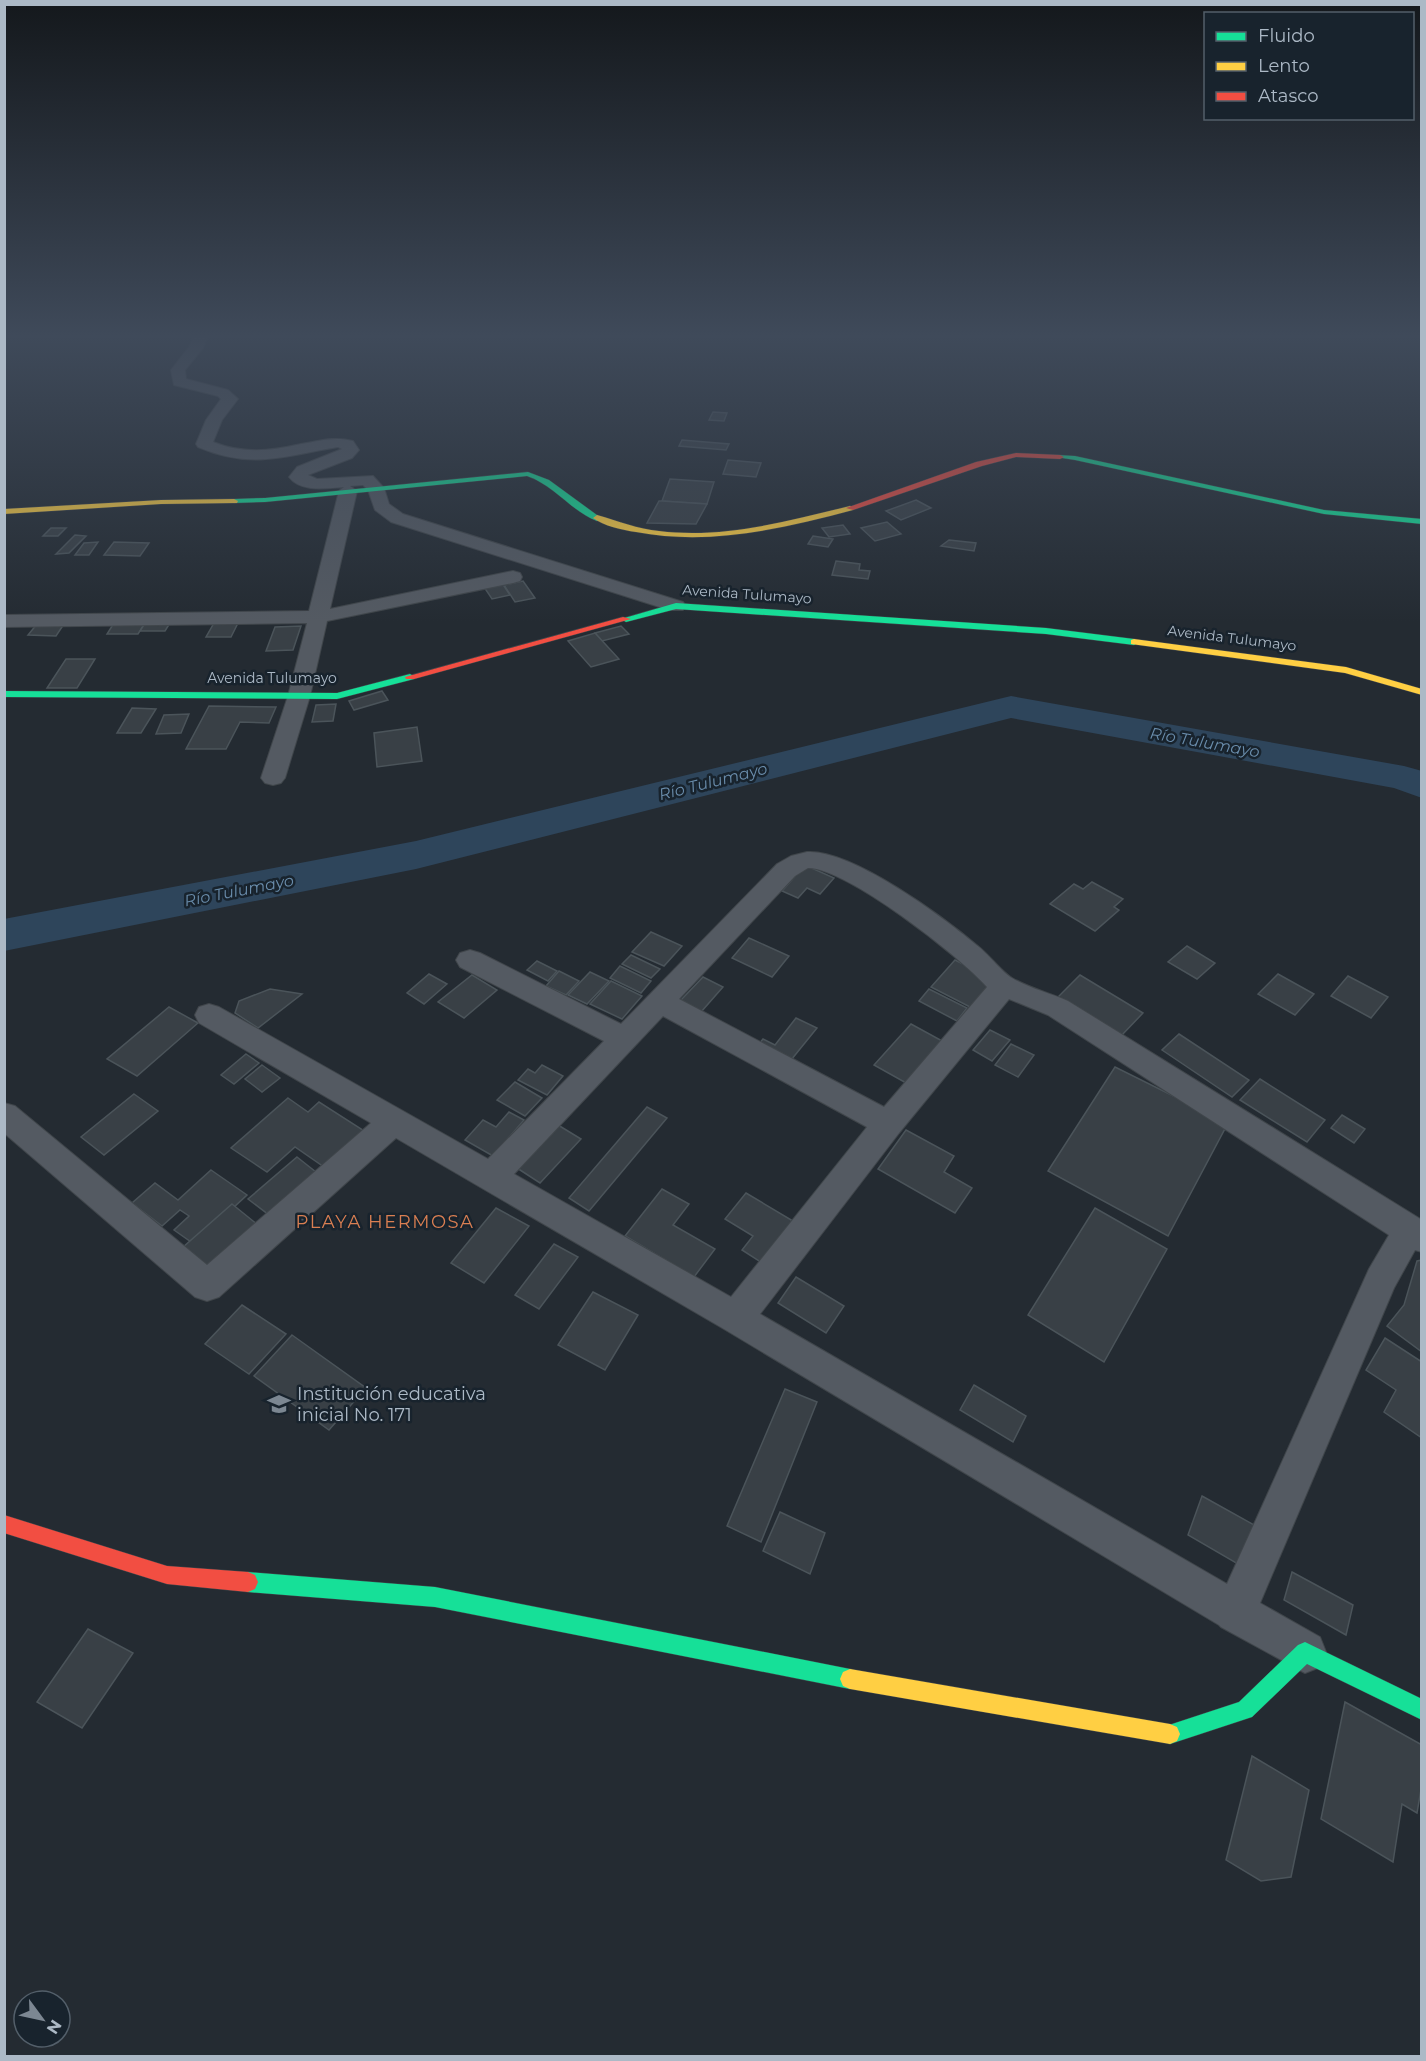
<svg xmlns="http://www.w3.org/2000/svg" width="1426" height="2061" font-family="Montserrat,sans-serif">
<style>
.lines{fill:none;stroke-linecap:round;stroke-linejoin:round}
.river{fill:#2e455b;fill-rule:evenodd}
.building{fill:#394046;stroke:#4b545a;stroke-width:1.5}
.street-casing{stroke:#40464b;stroke-width:2}
.fast-casing{stroke:#40464b;stroke-width:1}
.slow-casing{stroke:#40464b;stroke-width:1}
.jam-casing{stroke:#40464b;stroke-width:1}
.street{fill:#545a62;fill-rule:evenodd}
.fast{fill:#16e098;fill-rule:evenodd}
.slow{fill:#ffcf43;fill-rule:evenodd}
.jam{fill:#f24e42;fill-rule:evenodd}
.labels{text-anchor:middle;stroke-width:5;stroke-linejoin:round;paint-order:stroke}
.far-street-label{font-size:14px;fill:#acb9c6;stroke:#18232d}
.water-label{font-size:16px;font-style:italic;fill:#6a8dac;stroke:#18232d}
.quarter-label{font-size:18px;letter-spacing:1.5px;fill:#da7f52;stroke:#18232d}
.near-poi-label{font-size:18px;fill:#acb9c6;stroke:#18232d;text-anchor:start}
</style>
<rect width="100%" height="100%" fill="#242b32"/>
<g class="lines">
<path class="river" d="M1011 696 1404 766 1422 771V798L1394 788 1011 718 416 869 4 951V919L416 841Z"/>
</g>
<g class="building">
<path d="M713 412 727 413 724 421 709 420Z"/>
<path d="M682 440 729 444 726 450 679 446Z"/>
<path d="M728 460 761 463 756 477 723 474Z"/>
<path d="M670 479 714 482 707 504 662 501Z"/>
<path d="M916 500 931 508 901 520 886 511Z"/>
<path d="M659 501H662L707 504 696 524 647 523Z"/>
<path d="M887 522 901 534 875 541 861 528Z"/>
<path d="M843 525 850 534 829 537 822 528Z"/>
<path d="M51 528H66L58 536H43Z"/>
<path d="M75 535 86 536 69 553 56 554Z"/>
<path d="M813 536 833 539 828 547 808 544Z"/>
<path d="M949 540 976 543 974 551 941 546Z"/>
<path d="M98 542 89 555H75L84 543Z"/>
<path d="M114 542 149 543 140 556 104 555Z"/>
<path d="M836 561 860 564 859 570 870 571 868 579 832 575Z"/>
<path d="M523 581 535 598 515 602 504 585Z"/>
<path d="M502 583 510 595 492 599 484 587Z"/>
<path d="M114 623H145L138 634H107Z"/>
<path d="M145 623H170L165 631H140Z"/>
<path d="M214 623H238L231 637H206Z"/>
<path d="M37 624H64L56 636 28 635Z"/>
<path d="M301 626 293 650 266 651 275 627Z"/>
<path d="M621 626 629 634 602 641 595 633Z"/>
<path d="M595 633 619 659 591 667 568 641Z"/>
<path d="M66 659H95L77 688H47Z"/>
<path d="M382 691 388 700 354 710 349 701Z"/>
<path d="M336 704 333 721 312 722 316 705Z"/>
<path d="M209 706 276 707 269 723 240 722 226 749H186Z"/>
<path d="M132 708 156 709 141 733H117Z"/>
<path d="M189 714 181 733 156 734 164 715Z"/>
<path d="M417 727 422 761 377 767 374 733Z"/>
<path d="M805 865 834 878 820 894 807 888 798 898 782 891Z"/>
<path d="M1092 882 1123 899 1114 907 1119 910 1095 931 1050 904 1074 884 1083 889Z"/>
<path d="M651 932 682 946 664 966 632 952Z"/>
<path d="M749 938 789 956 772 977 732 958Z"/>
<path d="M1187 946 1215 963 1197 979 1168 962Z"/>
<path d="M631 955 660 969 651 978 622 964Z"/>
<path d="M955 960 995 980 972 1008 931 987Z"/>
<path d="M537 961 557 971 548 981 527 970Z"/>
<path d="M620 966 651 981 641 993 610 978Z"/>
<path d="M559 971 579 981 566 995 546 986Z"/>
<path d="M590 972 609 981 587 1004 568 995Z"/>
<path d="M429 974 447 984 424 1004 407 993Z"/>
<path d="M1278 974 1314 994 1295 1015 1258 994Z"/>
<path d="M472 975 497 990 464 1018 438 1002Z"/>
<path d="M1080 975 1143 1013 1120 1037 1057 998Z"/>
<path d="M1348 976 1388 997 1371 1018 1331 996Z"/>
<path d="M703 977 723 987 701 1012 680 1001Z"/>
<path d="M611 981 642 996 622 1019 590 1004Z"/>
<path d="M270 989 302 994 258 1028 235 1013 239 1001Z"/>
<path d="M929 989 967 1008 957 1021 919 1001Z"/>
<path d="M169 1007 198 1023 137 1076 107 1059Z"/>
<path d="M796 1018 817 1028 787 1065 755 1049 763 1039 775 1045Z"/>
<path d="M911 1024 944 1042 908 1084 874 1065Z"/>
<path d="M990 1030 1010 1040 992 1061 973 1050Z"/>
<path d="M1179 1034 1249 1080 1232 1097 1162 1050Z"/>
<path d="M1011 1044 1034 1055 1018 1077 995 1065Z"/>
<path d="M246 1054 259 1063 234 1084 221 1075Z"/>
<path d="M262 1065 280 1078 262 1092 245 1079Z"/>
<path d="M542 1065 563 1076 547 1095 518 1080 528 1069 535 1073Z"/>
<path d="M1115 1067 1228 1123 1168 1236 1048 1171Z"/>
<path d="M1260 1079 1325 1120 1307 1142 1240 1100Z"/>
<path d="M515 1082 542 1098 525 1116 497 1100Z"/>
<path d="M134 1094 158 1111 104 1155 81 1137Z"/>
<path d="M288 1098 308 1112 319 1102 366 1132 327 1169 295 1147 267 1172 231 1148Z"/>
<path d="M647 1107 667 1118 589 1211 569 1198Z"/>
<path d="M509 1112 524 1120 493 1156 465 1140 483 1120 496 1127Z"/>
<path d="M1342 1115 1365 1129 1354 1143 1331 1128Z"/>
<path d="M558 1125 581 1139 540 1183 517 1168Z"/>
<path d="M906 1130 954 1156 944 1172 972 1188 955 1213 878 1169Z"/>
<path d="M297 1157 321 1176 273 1218 248 1199Z"/>
<path d="M211 1170 247 1195 194 1244 174 1230 189 1216 180 1210 162 1226 132 1203 155 1183 178 1200Z"/>
<path d="M662 1189 689 1204 673 1225 715 1249 694 1277 625 1236Z"/>
<path d="M746 1193 798 1224 767 1266 742 1250 753 1236 725 1219Z"/>
<path d="M232 1204 263 1229 213 1274 182 1248Z"/>
<path d="M496 1208 529 1226 484 1283 451 1263Z"/>
<path d="M1095 1208 1167 1249 1104 1362 1028 1315Z"/>
<path d="M554 1244 578 1257 539 1309 515 1295Z"/>
<path d="M1422 1260V1352L1387 1326 1404 1305 1417 1261Z"/>
<path d="M796 1277 844 1306 826 1333 778 1303Z"/>
<path d="M593 1292 638 1315 605 1370 558 1345Z"/>
<path d="M242 1305 286 1334 249 1374 205 1344Z"/>
<path d="M292 1335 366 1388 329 1430 254 1376Z"/>
<path d="M1385 1338 1422 1362V1438L1384 1412 1396 1390 1366 1370Z"/>
<path d="M974 1385 1026 1416 1013 1442 960 1410Z"/>
<path d="M785 1389 817 1402 761 1542 727 1526Z"/>
<path d="M1202 1496 1256 1526 1243 1567 1188 1535Z"/>
<path d="M780 1512 825 1533 810 1574 763 1551Z"/>
<path d="M1292 1572 1353 1605 1346 1635 1284 1600Z"/>
<path d="M88 1629 133 1653 82 1728 37 1702Z"/>
<path d="M1345 1702 1422 1745V1784L1417 1813 1402 1804 1393 1862 1321 1819Z"/>
<path d="M1252 1756 1309 1790 1291 1877 1261 1881 1226 1860Z"/>
</g>
<g class="lines">
<g class="street-casing">
<g id="street">
<path d="M195 334H209L203 348 185 370 186 379 228 390 238 399 222 420 213 442C243 454 270 451 301 444 319 441 335 436 353 441L359 450 352 458 308 475 317 479 373 476 384 488 389 504 403 514 683 602 686 606 683 610H669L391 522 375 510 368 490 363 485 350 486 357 491 330 609 513 571 520 573 522 577 520 581 513 583 327 621 310 696 285 778 281 783 273 785 265 783 261 778 288 696 307 623 4 627V615L309 611 339 491 344 487C327 488 301 493 289 477L297 467 342 449 338 447C284 456 252 470 198 447L196 444 206 420 221 399 218 396 174 385 171 370 189 347Z"/>
<path d="M807 852C852 849 945 918 979 947 989 955 1003 973 1012 978 1029 988 1050 993 1068 1001L1422 1220V1252L1415 1250 1394 1288 1260 1603 1320 1637 1326 1652 1320 1667 1305 1673 1221 1627 1219 1625 724 1329 396 1138 219 1297 207 1301 195 1297 4 1133V1103L15 1106 207 1265 371 1123 199 1023 195 1015 199 1007 209 1004 219 1007 488 1159 604 1041 460 967 456 960 460 953 470 950 480 953 621 1024 777 864 791 856ZM808 868C845 867 961 957 987 987L884 1107 679 999 795 876ZM1009 999 1048 1015 1389 1235 1369 1269 1227 1584 760 1314 899 1133ZM663 1016 867 1127 731 1297 514 1174Z"/>
</g>
</g>
<g class="fast-casing">
<g id="fast">
<path d="M1057 455 1075 456 1324 510 1422 519V524L1324 514 1075 460 1056 457Z"/>
<path d="M528 472 549 480 601 518 597 521C571 511 554 485 527 476L265 502 234 503 230 501 234 499 265 498Z"/>
<path d="M676 603 1046 628 1134 639 1139 642 1134 645 1046 634 676 609 626 622 621 619Z"/>
<path d="M410 674 415 677 414 679 337 699 4 697V691L337 693Z"/>
<path d="M248 1572 435 1587 850 1669 857 1672 860 1679 857 1686 850 1689 435 1607 248 1592 241 1589 238 1582 241 1575Z"/>
<path d="M1305 1642 1422 1699V1720L1307 1664 1252 1717 1170 1744 1163 1741 1160 1734 1163 1727 1239 1702 1298 1645Z"/>
</g>
</g>
<g class="slow-casing">
<g id="slow">
<path d="M234 499 238 501 237 503 161 504 4 514V509L161 500Z"/>
<path d="M850 506 854 508 853 510C781 529 710 546 636 532 622 530 604 526 593 518L597 515C618 521 638 529 659 531 724 539 788 521 850 506Z"/>
<path d="M1134 639 1346 667 1422 689V695L1345 673 1131 644V640Z"/>
<path d="M850 1669 1170 1724 1177 1727 1180 1734 1177 1741 1170 1744 850 1689 843 1686 840 1679 843 1672Z"/>
</g>
</g>
<g class="jam-casing">
<g id="jam">
<path d="M1016 453 1060 455 1064 457 1060 459 1016 457 982 466 853 510 846 508 976 462Z"/>
<path d="M623 617 631 619 414 679H406L405 677Z"/>
<path d="M4 1515 167 1566 248 1572 255 1575 258 1582 255 1589 248 1592 167 1584 4 1533Z"/>
</g>
</g>
<use href="#street" class="street"/>
<use href="#fast" class="fast"/>
<use href="#slow" class="slow"/>
<use href="#jam" class="jam"/>
</g>
<linearGradient id="sky" x2="0" y2="1"><stop stop-color="#14181c"/><stop offset="0.54" stop-color="#3f4a5a"/><stop offset="1" stop-color="#3f4a5a" stop-opacity="0"/></linearGradient>
<rect width="1426" height="622" fill="url(#sky)"/>
<defs>
<g id="school-bare" transform="scale(1.8)"><path d="M0-5L7-2L0 1L-7-2ZM-4 1L0 2.5L4 1V4Q0 6-4 4Z" fill="#7c8792" stroke="#18232d" stroke-width="2.5" paint-order="stroke"/></g>
</defs>
<g fill-rule="evenodd">
<use href="#school-bare" x="279" y="1404"/>
</g>
<g class="labels">
<g class="far-street-label">
<text transform="translate(747 594) rotate(4)" y="5">Avenida Tulumayo</text>
<text transform="translate(1232 638) rotate(7)" y="5">Avenida Tulumayo</text>
<text x="272" y="683">Avenida Tulumayo</text>
</g>
<g class="water-label">
<text transform="translate(1205 742) rotate(10)" y="6">Río Tulumayo</text>
<text transform="translate(713 781) rotate(-14)" y="6">Río Tulumayo</text>
<text transform="translate(239 890) rotate(-11)" y="6">Río Tulumayo</text>
</g>
<g class="quarter-label">
<text x="385" y="1228">PLAYA HERMOSA</text>
</g>
<g class="near-poi-label">
<text x="297" y="1400">Institución educativa<tspan x="297" dy="21">inicial No. 171</tspan></text>
</g>
</g>
<rect width="1426" height="2061" fill="none" stroke="#acb9c6" stroke-width="12"/>
<rect x="1204" y="12" width="210" height="108" fill="#18232d" stroke="#535f6a" stroke-width="1.5"/>
<rect x="1216" y="32" width="30" height="9" fill="#16e098" stroke="#535f6a" stroke-width="1.5"/>
<text x="1258" y="42" font-size="18" fill="#acb9c6">Fluido</text>
<rect x="1216" y="62" width="30" height="9" fill="#ffcf43" stroke="#535f6a" stroke-width="1.5"/>
<text x="1258" y="72" font-size="18" fill="#acb9c6">Lento</text>
<rect x="1216" y="92" width="30" height="9" fill="#f24e42" stroke="#535f6a" stroke-width="1.5"/>
<text x="1258" y="102" font-size="18" fill="#acb9c6">Atasco</text>
<g transform="translate(42 2019) rotate(123)"><circle r="28" fill="#18232d" stroke="#535f6a" stroke-width="1.5"/>
<path d="M0-4.5L10 22L0 15L-10 22Z" fill="#7c8792"/>
<text y="-9" font-size="16" font-weight="bold" text-anchor="middle" fill="#acb9c6">N</text>
</g>
</svg>
